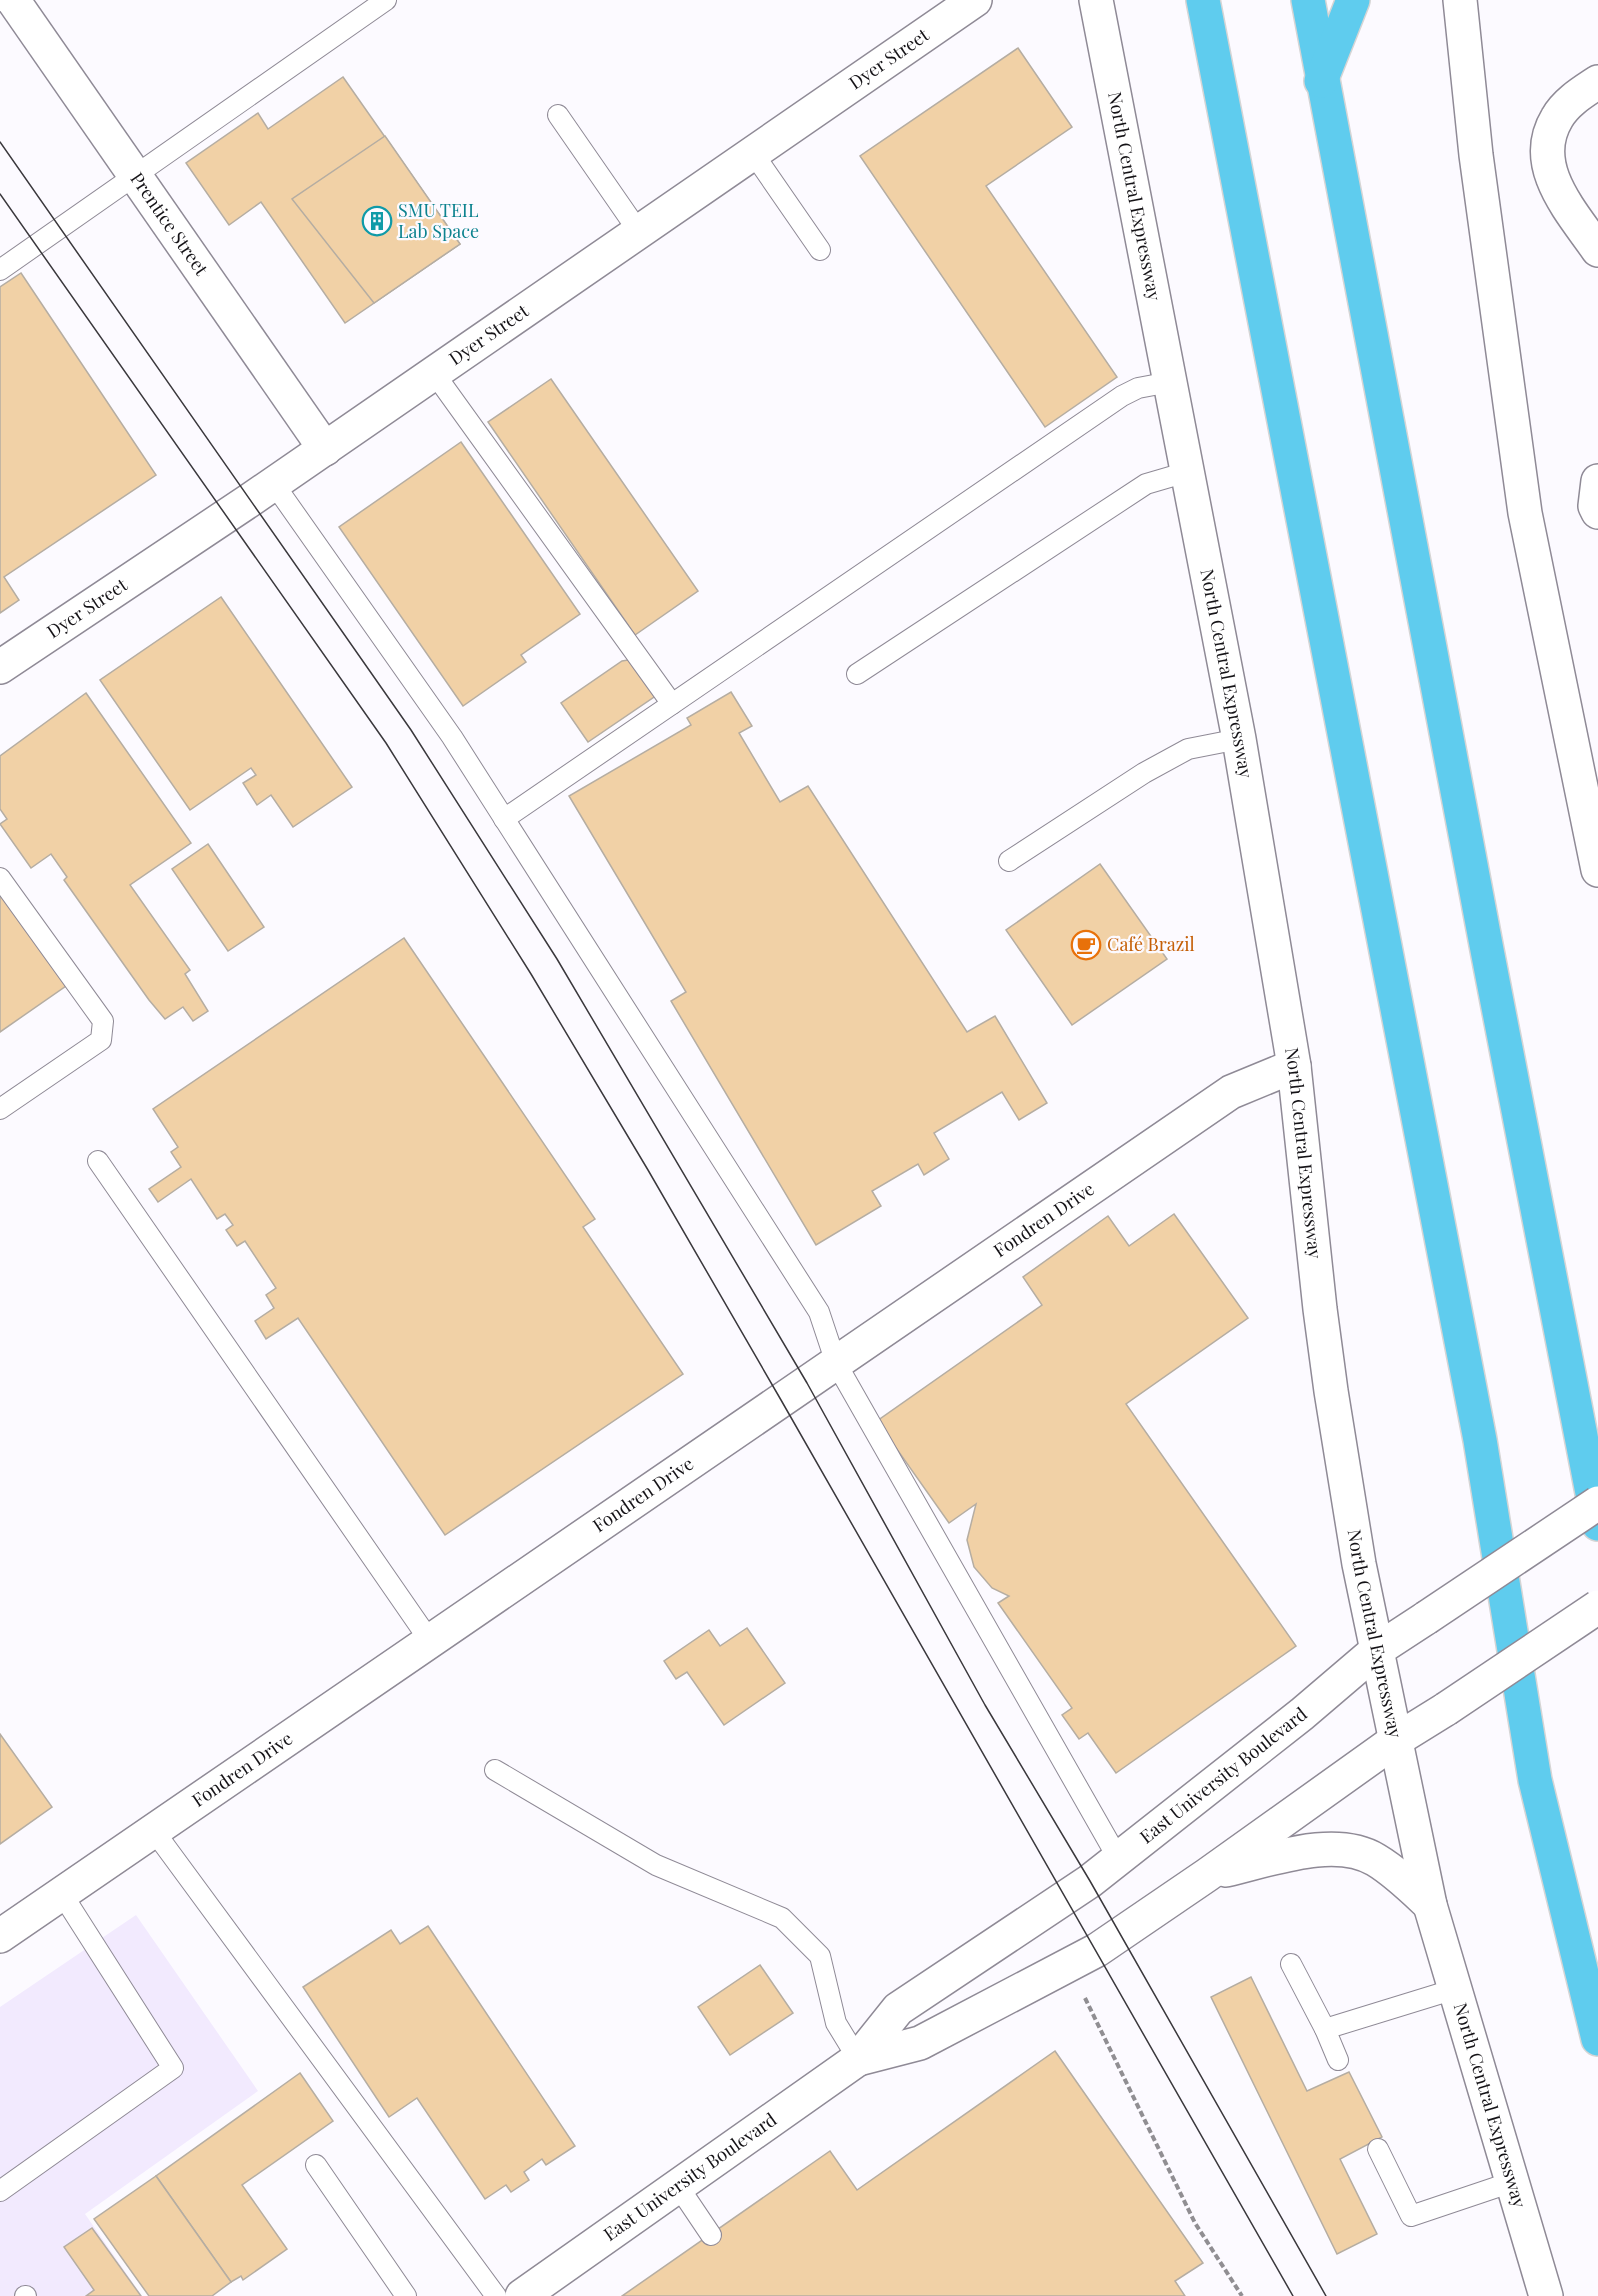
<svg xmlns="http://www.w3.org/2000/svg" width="1598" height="2296" font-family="'Playfair Display',serif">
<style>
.built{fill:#f2eafe}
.building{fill:#f1d1a6;stroke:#b5ada2;stroke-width:1.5}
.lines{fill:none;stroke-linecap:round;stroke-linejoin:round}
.lane-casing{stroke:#8f8a96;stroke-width:22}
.street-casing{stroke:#8f8a96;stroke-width:36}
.secondary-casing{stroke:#8f8a96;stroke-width:36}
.highway-casing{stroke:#d5d5d5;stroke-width:36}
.path{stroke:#908e92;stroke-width:4;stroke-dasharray:6 3;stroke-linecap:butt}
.lane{stroke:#fff;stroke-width:20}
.street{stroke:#fff;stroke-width:33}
.secondary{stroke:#fff;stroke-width:33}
.highway{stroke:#5fccee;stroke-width:33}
.tram{stroke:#3a383c;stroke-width:1.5}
.secondary-bridge-casing{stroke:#8f8a96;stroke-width:36;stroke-linecap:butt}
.secondary-bridge{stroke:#fff;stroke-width:33}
.labels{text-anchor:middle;stroke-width:4.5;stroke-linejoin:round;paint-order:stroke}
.street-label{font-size:18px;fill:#151317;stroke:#fcfaff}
.culture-label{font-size:18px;fill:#0d838f;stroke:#fcfaff;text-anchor:start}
.food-label{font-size:18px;fill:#c56008;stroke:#fcfaff;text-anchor:start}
</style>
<rect width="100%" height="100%" fill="#fcfaff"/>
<path class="built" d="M136 1915 258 2091 85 2214 142 2296H0V2007Z"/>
<g class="building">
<path d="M1018 48 1072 127 986 186 1117 377 1045 427 860 156Z"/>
<path d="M343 77 460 244 345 323 261 202 229 225 186 163 258 113 268 129Z"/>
<path d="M385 136 460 244 374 303 292 199Z"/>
<path d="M21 273 156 475 4 577 19 600 0 613V287Z"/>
<path d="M551 379 698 591 635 635 488 422Z"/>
<path d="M461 442 580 614 521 655 526 662 463 706 339 527Z"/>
<path d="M221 597 352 787 293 827 271 795 257 805 243 783 256 775 251 768 190 810 100 680Z"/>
<path d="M634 659 657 695 588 742 561 703 622 661Z"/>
<path d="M731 692 752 726 739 733 780 802 808 786 967 1032 995 1016 1047 1103 1019 1120 1002 1092 934 1133 949 1159 924 1175 918 1164 872 1191 881 1206 816 1245 671 1001 686 992 569 796 691 725 687 718Z"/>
<path d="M86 693 191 843 130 885 190 970 185 974 208 1011 193 1021 183 1007 165 1019 149 1000 64 880 67 877 51 854 31 868 0 824 7 819 0 809V756Z"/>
<path d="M208 844 264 927 228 951 172 869Z"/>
<path d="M1100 864 1167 959 1072 1025 1006 930Z"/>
<path d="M0 892 66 986 0 1032Z"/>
<path d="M404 938 595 1219 583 1227 683 1374 445 1535 298 1318 266 1339 255 1321 274 1308 266 1295 276 1288 245 1241 237 1246 226 1230 233 1225 225 1214 217 1219 191 1179 158 1202 149 1189 181 1167 171 1152 178 1147 153 1109Z"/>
<path d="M1174 1214 1248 1318 1126 1404 1296 1646 1116 1773 1088 1733 1079 1739 1062 1715 1072 1708 998 1603 1009 1596 992 1588 974 1567 967 1540 976 1504 949 1523 877 1421 1042 1305 1023 1277 1108 1216 1129 1246Z"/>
<path d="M747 1628 785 1683 724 1725 687 1672 676 1679 664 1661 709 1630 720 1646Z"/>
<path d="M0 1734 52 1807 0 1844Z"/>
<path d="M428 1926 575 2146 546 2165 542 2159 524 2172 529 2180 511 2192 506 2185 485 2199 417 2098 389 2117 303 1987 391 1930 400 1944Z"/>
<path d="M760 1965 793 2013 730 2055 698 2007Z"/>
<path d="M1251 1977 1307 2091 1349 2072 1382 2137 1340 2159 1377 2234 1337 2254 1211 1997Z"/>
<path d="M1055 2051 1203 2263 1175 2281 1185 2296H622L830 2151 857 2190Z"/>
<path d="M300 2073 333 2121 242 2185 287 2249 243 2280 241 2276 231 2282 156 2176Z"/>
<path d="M156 2176 231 2282 212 2296H149L94 2219Z"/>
<path d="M92 2228 141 2296H86L94 2290 64 2247Z"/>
</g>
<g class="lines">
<g class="lane-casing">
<g id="lane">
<path d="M558 115 639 232"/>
<path d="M753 153 820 250"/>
<path d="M0 270 386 0"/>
<path d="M434 373 672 704"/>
<path d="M274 484 452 737 819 1312 836 1363 1119 1860"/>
<path d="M857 674 1146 484 1187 472"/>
<path d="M504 819 1122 396 1138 388 1170 382"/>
<path d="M1009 861 1144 773 1188 749 1239 739"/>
<path d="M0 878 103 1021 101 1040 0 1109"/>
<path d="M98 1161 430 1641"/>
<path d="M495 1770 656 1865 782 1918 820 1956 836 2023 858 2059"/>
<path d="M154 1831 496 2296"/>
<path d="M1291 1964 1325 2029"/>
<path d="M1338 2060 1325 2029 1455 1989"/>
<path d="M1378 2149 1411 2216 1512 2182"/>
<path d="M316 2165 406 2296"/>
<path d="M678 2186 711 2235"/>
<path d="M0 2191 173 2068 62 1894"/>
<path d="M25 2296H26"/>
</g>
</g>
<g class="street-casing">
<g id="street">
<path id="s1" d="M13 0 325 449"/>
<path d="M1598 82C1583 92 1566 102 1557 118 1528 166 1572 212 1598 250"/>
<path d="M1598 481 1595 506 1598 512"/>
<path id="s2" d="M0 667 250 500 975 0"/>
<path id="s3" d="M0 1936 1231 1092 1294 1066"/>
</g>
</g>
<g class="secondary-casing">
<g id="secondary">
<path id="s4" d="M1096 0 1239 739 1294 1066 1320 1309 1331 1391 1359 1564 1430 1905 1546 2296"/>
<path d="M1460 0 1476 155 1525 513 1598 870"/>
<path d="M1226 1870C1270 1860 1335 1835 1376 1860 1396 1872 1413 1889 1430 1905"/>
<path d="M858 2059 920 2043 1097 1950 1207 1875 1396 1740 1446 1709"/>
<path id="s5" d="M522 2296 858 2059 898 2009 1090 1881 1302 1714 1377 1650 1426 1618"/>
</g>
</g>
<g class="highway-casing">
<g id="highway">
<path d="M1203 0 1480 1440 1535 1780 1598 2039"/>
<path d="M1308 0 1487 950 1598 1524"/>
<path d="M1321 81 1353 0"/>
</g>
</g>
<path class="path" d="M1085 1998 1195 2223 1242 2296"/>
<use href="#lane" class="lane"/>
<use href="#street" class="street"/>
<use href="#secondary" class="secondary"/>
<use href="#highway" class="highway"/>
<g class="tram">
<path d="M0 142 411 730 557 959 807 1383 985 1705 1090 1881 1326 2296"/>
<path d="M0 194 386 743 531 974 648 1170 781 1400 1293 2296"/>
</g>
<g class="secondary-bridge-casing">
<g id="secondary-bridge">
<path d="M1426 1618 1598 1503"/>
<path d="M1446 1709 1598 1607"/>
</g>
</g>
<use href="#secondary-bridge" class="secondary-bridge"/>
</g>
<defs>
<g id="building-ring" transform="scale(1.5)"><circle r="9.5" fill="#fcfaff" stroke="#0f9aa8" stroke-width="1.5"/><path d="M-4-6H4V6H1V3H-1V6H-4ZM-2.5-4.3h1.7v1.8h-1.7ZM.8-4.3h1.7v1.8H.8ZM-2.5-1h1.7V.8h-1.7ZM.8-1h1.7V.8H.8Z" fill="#0f9aa8"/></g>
<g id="cafe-ring" transform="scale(1.5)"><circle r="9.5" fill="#fcfaff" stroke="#e8710a" stroke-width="1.5"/><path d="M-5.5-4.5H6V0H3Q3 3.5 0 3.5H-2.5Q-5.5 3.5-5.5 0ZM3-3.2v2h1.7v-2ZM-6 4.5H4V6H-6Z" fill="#e8710a"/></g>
</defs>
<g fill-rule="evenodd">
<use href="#building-ring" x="377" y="221"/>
<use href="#cafe-ring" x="1086" y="945"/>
</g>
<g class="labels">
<g class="street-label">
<text dy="6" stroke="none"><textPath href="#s2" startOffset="1077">Dyer Street</textPath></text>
<text dy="6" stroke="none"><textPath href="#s4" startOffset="200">North Central Expressway</textPath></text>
<text dy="6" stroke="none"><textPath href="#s1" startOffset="273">Prentice Street</textPath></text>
<text dy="6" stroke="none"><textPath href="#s2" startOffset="591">Dyer Street</textPath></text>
<text dy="6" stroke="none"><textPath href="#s2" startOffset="105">Dyer Street</textPath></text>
<text dy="6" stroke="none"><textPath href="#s4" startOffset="686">North Central Expressway</textPath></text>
<text dy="6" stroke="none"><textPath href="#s4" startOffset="1172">North Central Expressway</textPath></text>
<text dy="6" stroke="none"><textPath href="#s3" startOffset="1266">Fondren Drive</textPath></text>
<text dy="6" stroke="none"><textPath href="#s3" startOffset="780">Fondren Drive</textPath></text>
<text dy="6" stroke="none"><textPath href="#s4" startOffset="1658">North Central Expressway</textPath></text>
<text dy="6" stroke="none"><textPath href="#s3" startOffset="294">Fondren Drive</textPath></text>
<text dy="6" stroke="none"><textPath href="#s5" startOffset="876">East University Boulevard</textPath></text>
<text dy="6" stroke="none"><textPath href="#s4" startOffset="2144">North Central Expressway</textPath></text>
<text dy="6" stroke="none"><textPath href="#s5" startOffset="206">East University Boulevard</textPath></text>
</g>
<g class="culture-label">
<text x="398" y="217">SMU TEIL<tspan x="398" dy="21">Lab Space</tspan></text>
</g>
<g class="food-label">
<text x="1107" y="951">Café Brazil</text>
</g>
</g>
</svg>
